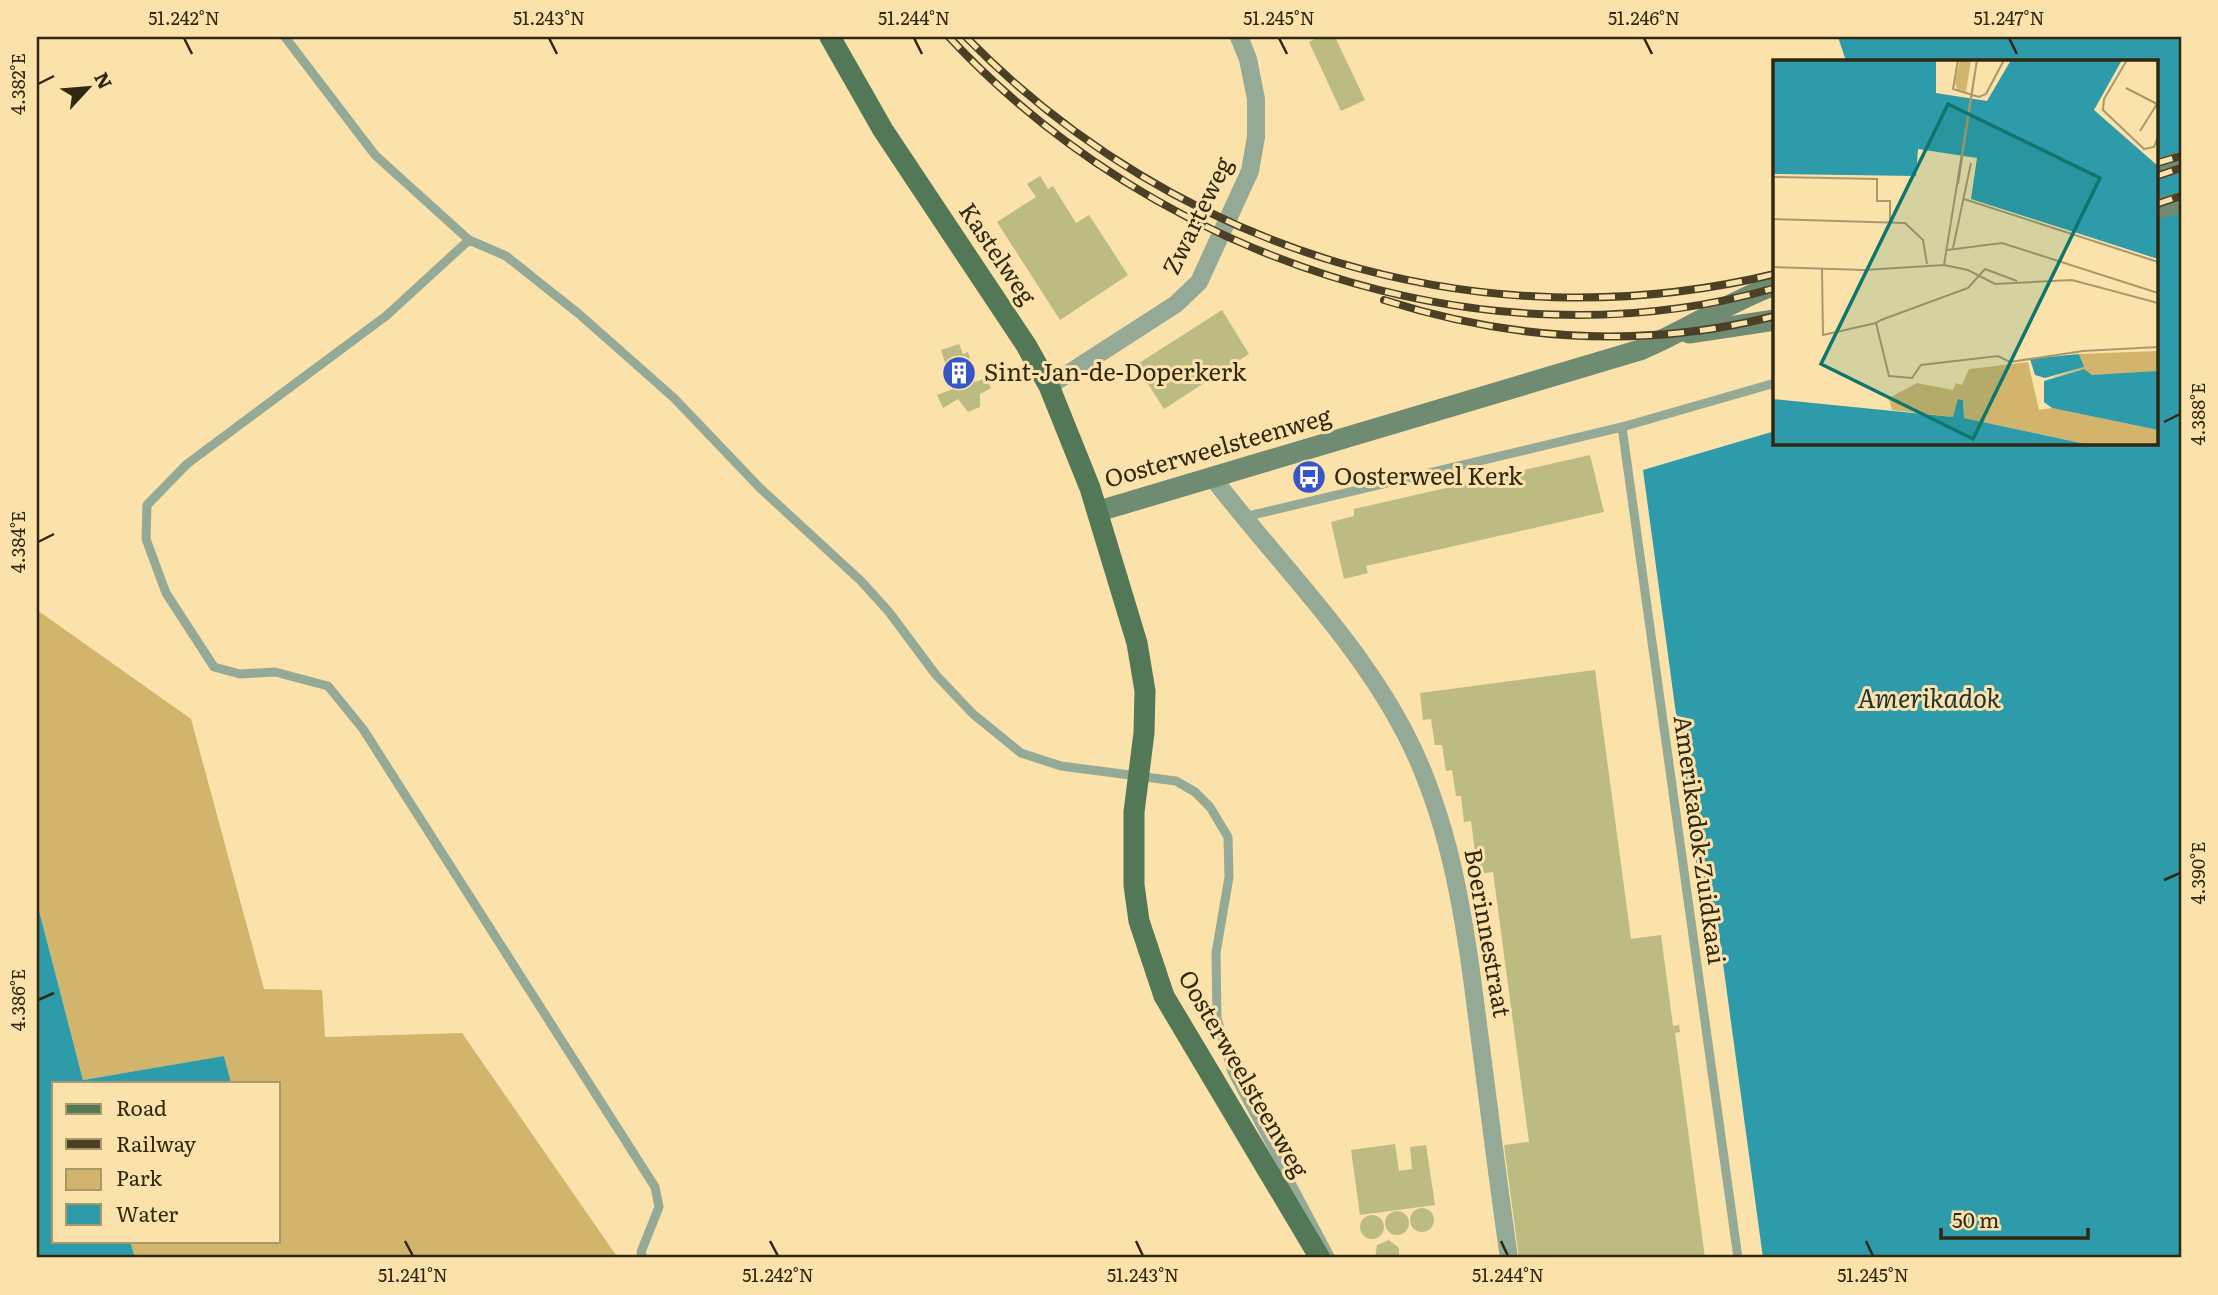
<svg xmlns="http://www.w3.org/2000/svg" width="2218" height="1295" font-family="Literata,serif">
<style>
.green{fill:#d2b46c}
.water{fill:#2d9ba9}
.building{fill:#bcbb82}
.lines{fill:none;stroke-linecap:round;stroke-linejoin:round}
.service{stroke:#95a997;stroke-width:9}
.minor{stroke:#95a997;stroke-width:18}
.secondary{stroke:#6f8c72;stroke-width:21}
.primary{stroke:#537857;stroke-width:21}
.rail-casing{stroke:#4b4026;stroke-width:8}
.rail{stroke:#fae2aa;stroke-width:5;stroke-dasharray:16;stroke-linecap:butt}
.ticks{fill:none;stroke:#312812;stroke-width:2.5}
.labels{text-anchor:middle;stroke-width:6;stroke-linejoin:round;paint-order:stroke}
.street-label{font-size:24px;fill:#312812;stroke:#fae2aa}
.poi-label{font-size:24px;fill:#312812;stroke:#fae2aa;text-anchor:start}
.water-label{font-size:26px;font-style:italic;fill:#1c3438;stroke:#fae2aa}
.inset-road{fill:none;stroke:#aa986d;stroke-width:2}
.view{fill:#0f766e;fill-opacity:0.15;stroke:#0f766e;stroke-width:3.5}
.inset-edge{fill:none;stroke:#312812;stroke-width:3.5}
.neatline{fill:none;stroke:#312812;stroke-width:2.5}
.ticks-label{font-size:18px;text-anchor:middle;fill:#312812}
</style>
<rect width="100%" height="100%" fill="#fae2aa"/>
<path class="green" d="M37 610 191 719 264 989 322 990 325 1037 462 1033 618 1258H135L130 1241H278V1083H231L224 1056 83 1080 37 903Z"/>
<g class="water">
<path d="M1838 37H2181V1258H1763L1717 919 1704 921 1643 470 1775 431V443H2157V61H1846Z"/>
<path d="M37 903 83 1080 224 1056 231 1083H54V1241H130L135 1258H37Z"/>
</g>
<g class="building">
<path d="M1320 37H1335L1365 100 1341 111 1309 42Z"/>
<path d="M1040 176 1048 189 1053 186 1076 223 1089 215 1128 275 1060 320 997 222 1036 197 1027 184Z"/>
<path d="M1222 310 1249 354 1164 409 1136 365Z"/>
<path d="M959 344 963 354 968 352 970 358 967 361 975 382 986 378 991 388 980 394V407L968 412 958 399 943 408 937 395 953 389 941 350Z"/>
<path d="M1590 455 1604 512 1366 566 1368 573 1344 579 1331 522 1354 516V509Z"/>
<path d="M1595 670 1631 939 1661 935 1673 1026 1679 1025 1680 1032 1675 1033 1705 1258H1519L1504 1145 1529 1142 1493 872 1478 874 1471 821 1464 822 1461 796H1456L1452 770 1446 771 1442 745H1435L1431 719 1423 720 1420 693Z"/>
<path d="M1395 1144 1399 1171 1412 1169 1410 1147 1426 1145 1435 1205 1360 1215 1351 1150Z"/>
<circle cx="1422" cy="1220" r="12"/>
<circle cx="1397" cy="1223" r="12"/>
<circle cx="1372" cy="1227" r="12"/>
<path d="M1389 1240 1399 1248V1258H1375L1377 1245Z"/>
</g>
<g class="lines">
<g class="service">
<path d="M285 37 375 155 469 240"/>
<path d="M1622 427 1738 1258"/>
<path d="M1244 517 1622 427 1775 383"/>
<path d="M643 1258 641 1252 659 1207 655 1187 363 729 328 686 275 672 240 674 214 667 166 593 146 539 147 505 187 464 386 316 469 240 506 256 579 314 674 398 760 488 861 581 889 612 936 675 973 714 1021 753 1061 766 1176 781 1195 792 1210 807 1228 837 1229 877 1216 953 1217 1018 1232 1072 1331 1258"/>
</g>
<g class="minor">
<path d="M1049 386 1176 304 1199 282 1250 171 1256 137V99L1248 59 1239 37"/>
<path d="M1213 478C1277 562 1354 636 1404 731 1453 824 1466 930 1479 1032 1489 1108 1498 1183 1509 1258"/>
</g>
<g class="secondary">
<path d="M2157 169 2181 162"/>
<path d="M2157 209 2181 202"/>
<path d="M1689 333 1775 320"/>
<path d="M1099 511 1640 350C1686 331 1728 302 1775 285"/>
</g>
<path class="primary" d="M830 37 883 130 1026 345 1049 386 1090 488 1137 643 1145 691 1144 733 1134 812V885L1139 921 1164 996 1320 1258"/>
<g class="rail-casing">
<g id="rail">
<path d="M949 37C1153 256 1483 371 1775 288"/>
<path d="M966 37C1177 252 1480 345 1775 274"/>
<path d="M2157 163 2181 156"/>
<path d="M2157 176 2181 168"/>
<path d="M2157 204 2181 196"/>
<path d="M1384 300C1513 341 1644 349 1775 316"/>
</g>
</g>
<use href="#rail" class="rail"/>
</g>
<path class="ticks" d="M184 38 192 54M549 38 557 54M914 38 922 54M1279 38 1287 54M1644 38 1652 54M2009 38 2017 54M38 84 54 76M2164 422 2180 414M38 542 54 534M2164 880 2180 873M38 1000 54 993M405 1241 413 1256M770 1241 778 1256M1136 1241 1143 1256M1501 1241 1508 1256M1866 1241 1873 1256"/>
<defs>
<g id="building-disc" transform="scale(1.75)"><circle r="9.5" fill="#3655c6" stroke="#fae2aa"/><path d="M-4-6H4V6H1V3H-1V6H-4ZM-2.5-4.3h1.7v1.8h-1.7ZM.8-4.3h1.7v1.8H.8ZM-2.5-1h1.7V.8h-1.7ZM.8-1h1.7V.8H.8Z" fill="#fff"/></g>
<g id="bus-disc" transform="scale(1.75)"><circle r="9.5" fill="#3655c6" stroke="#fae2aa"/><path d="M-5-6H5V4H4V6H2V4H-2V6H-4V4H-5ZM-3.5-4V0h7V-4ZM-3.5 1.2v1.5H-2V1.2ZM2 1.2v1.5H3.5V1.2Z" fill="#fff"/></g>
</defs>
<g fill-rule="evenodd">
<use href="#building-disc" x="959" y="373"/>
<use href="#bus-disc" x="1309" y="477"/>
</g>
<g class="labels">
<g class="street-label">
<text transform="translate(1198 216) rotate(-64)" y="8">Zwarteweg</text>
<text transform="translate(997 254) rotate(56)" y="8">Kastelweg</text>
<text transform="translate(1218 448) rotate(-16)" y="8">Oosterweelsteenweg</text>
<text transform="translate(1699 840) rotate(82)" y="8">Amerikadok-Zuidkaai</text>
<text transform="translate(1487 933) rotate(80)" y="8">Boerinnestraat</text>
<text transform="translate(1243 1074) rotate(60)" y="8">Oosterweelsteenweg</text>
</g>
<g class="poi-label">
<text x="984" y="381">Sint-Jan-de-Doperkerk</text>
<text x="1334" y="485">Oosterweel Kerk</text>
</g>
<g class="water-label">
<text x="1929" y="708">Amerikadok</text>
</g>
</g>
<g transform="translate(1773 60)">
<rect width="385" height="385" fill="#fae2aa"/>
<path d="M187 0H198L193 32 185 31 182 23ZM385 291V314L318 317 311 309 272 320 310 307 306 294ZM255 302 266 350 279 348 385 370V385H317L191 358 190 340 186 339 180 357 119 350 116 338 144 323 180 330 183 323 189 325 196 309Z" fill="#d2b46c"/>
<path d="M0 0 163 1V33L214 41 238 0H349L321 50 385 106V199L198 139 204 98 145 89 143 116 0 114ZM306 294 311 307 272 318 262 315 257 299ZM311 309 319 315 385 311V370L279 348 271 342V321ZM0 339 180 357 185 339 190 340 191 358 317 385H0Z" fill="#2d9ba9"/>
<path class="inset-road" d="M185 0 180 29 206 37 213 34 231 0M354 0 331 39 330 50 371 89 381 87 385 77M353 28 384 44M367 71 384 44M0 117 104 119V141H117V161M185 124 202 13M191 139 385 202M0 159 132 163 150 180 154 204M180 188 198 103M174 190 229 183 385 233M171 205 204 0M0 207 91 210 171 205 195 210 222 224 299 220 385 243M49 209 50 275 103 263M244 221 212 209 195 228 108 260 103 263 116 316 139 318 148 305 225 296 237 302 310 291 385 287"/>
<path class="view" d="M175 44 327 118 200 379 48 304Z"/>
<rect width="385" height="385" class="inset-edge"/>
</g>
<rect width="2218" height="1295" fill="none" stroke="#fae2aa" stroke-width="77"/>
<rect x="52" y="1082" width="228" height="161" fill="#fae2aa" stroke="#aa986d" stroke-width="2"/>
<rect x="66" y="1104" width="35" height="10" fill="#537857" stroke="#aa986d" stroke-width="2"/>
<text x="116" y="1116" font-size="21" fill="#312812">Road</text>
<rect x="66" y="1139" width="35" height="10" fill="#4b4026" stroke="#aa986d" stroke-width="2"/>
<text x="116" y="1152" font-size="21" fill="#312812">Railway</text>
<rect x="66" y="1169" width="35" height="21" fill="#d2b46c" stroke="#aa986d" stroke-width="2"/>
<text x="116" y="1186" font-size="21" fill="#312812">Park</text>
<rect x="66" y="1204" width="35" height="21" fill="#2d9ba9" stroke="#aa986d" stroke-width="2"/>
<text x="116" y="1222" font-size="21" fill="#312812">Water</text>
<g transform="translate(88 88) rotate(64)" stroke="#fae2aa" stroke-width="5" paint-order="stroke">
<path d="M0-5L12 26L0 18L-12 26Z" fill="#312812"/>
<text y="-10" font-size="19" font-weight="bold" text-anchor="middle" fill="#312812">N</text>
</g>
<path d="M1941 1228v10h147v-10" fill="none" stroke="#312812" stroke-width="3.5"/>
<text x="1952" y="1228" font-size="21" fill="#312812" stroke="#fae2aa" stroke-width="5" paint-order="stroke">50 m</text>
<rect x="38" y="38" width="2142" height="1218" class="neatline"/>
<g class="ticks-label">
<text x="184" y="25">51.242°N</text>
<text x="549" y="25">51.243°N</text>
<text x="914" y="25">51.244°N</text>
<text x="1279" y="25">51.245°N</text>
<text x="1644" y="25">51.246°N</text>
<text x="2009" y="25">51.247°N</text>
<text transform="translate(19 84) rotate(-90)" y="6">4.382°E</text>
<text transform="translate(2199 414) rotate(-90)" y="6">4.388°E</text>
<text transform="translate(19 542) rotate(-90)" y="6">4.384°E</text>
<text transform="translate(2199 873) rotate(-90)" y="6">4.390°E</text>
<text transform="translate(19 1000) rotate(-90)" y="6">4.386°E</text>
<text x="413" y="1282">51.241°N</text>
<text x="778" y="1282">51.242°N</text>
<text x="1143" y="1282">51.243°N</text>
<text x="1508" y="1282">51.244°N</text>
<text x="1873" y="1282">51.245°N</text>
</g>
</svg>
